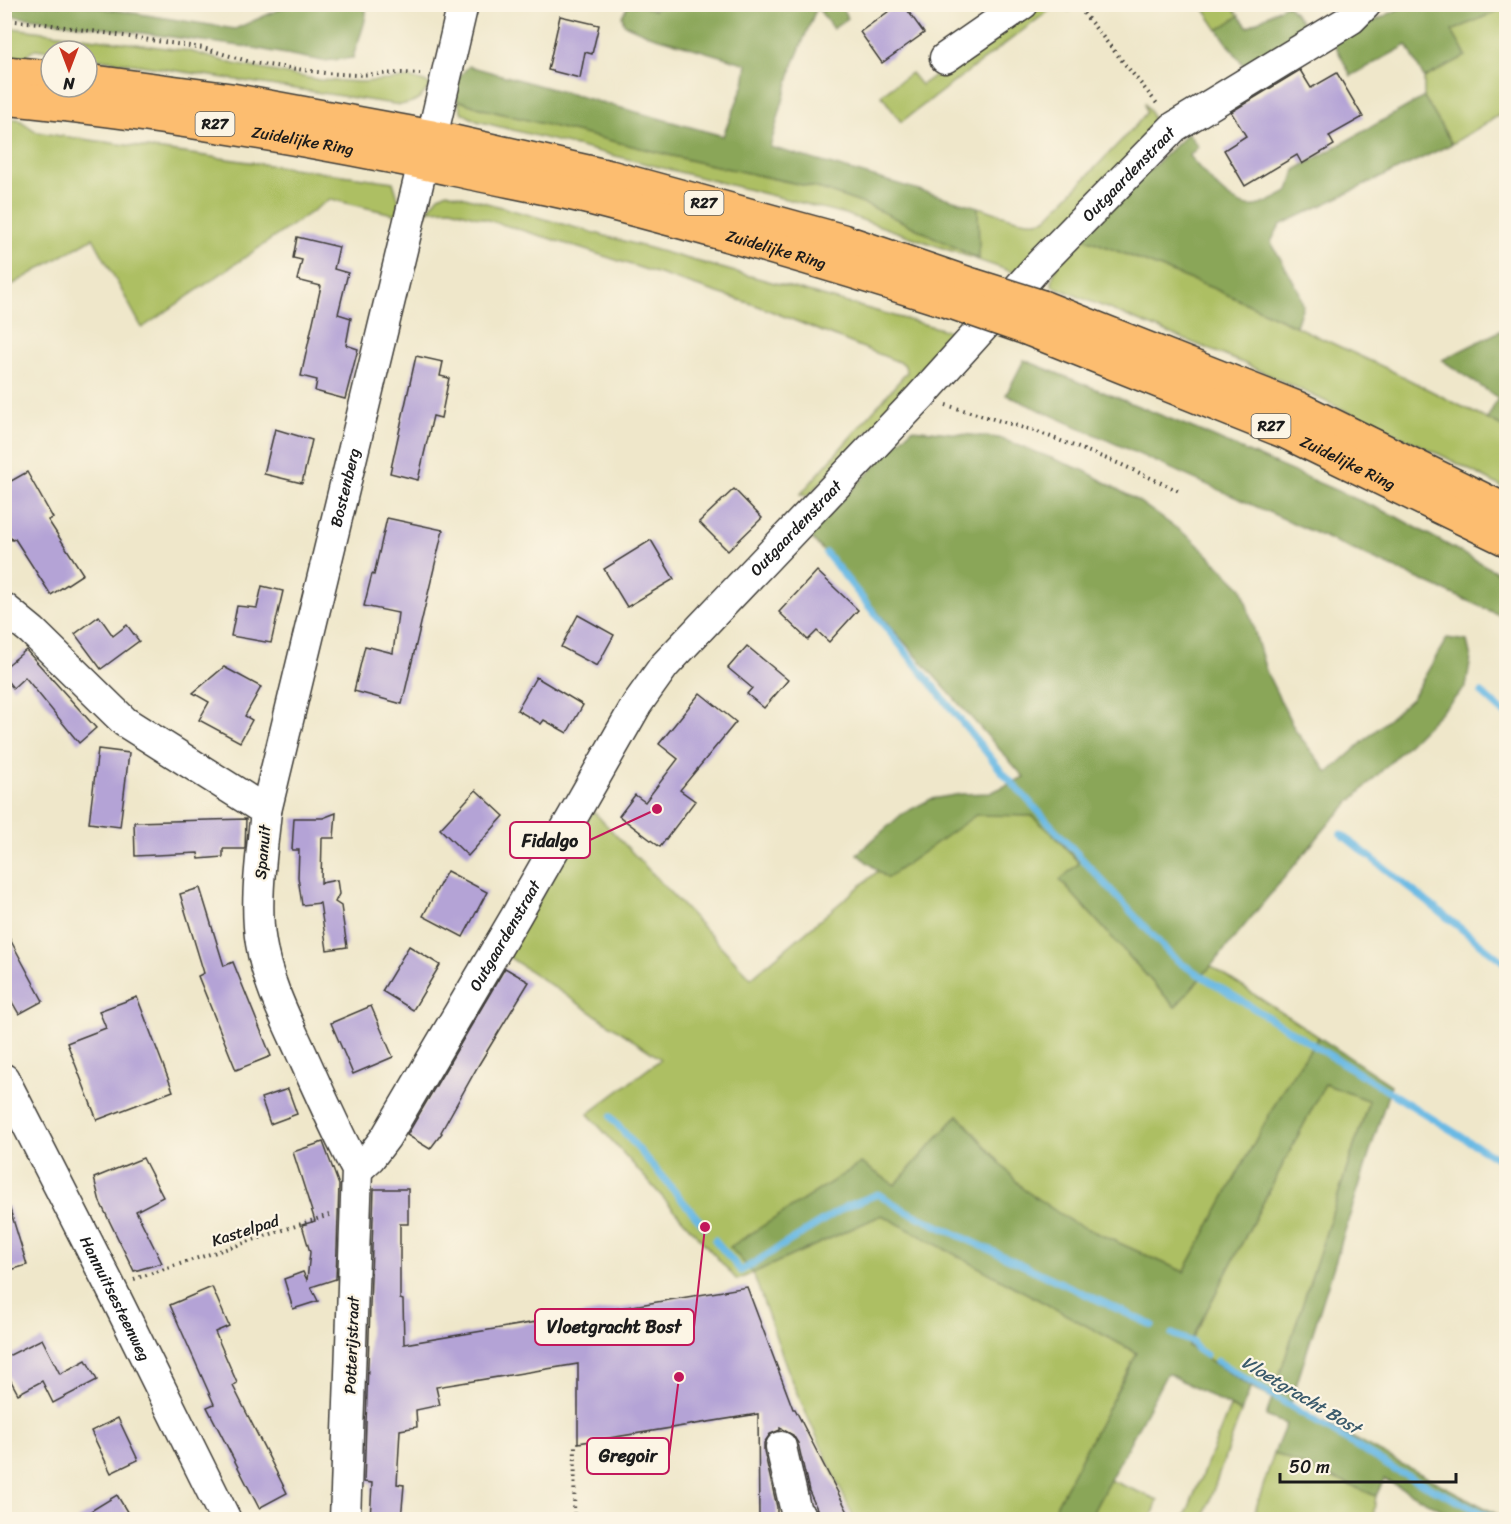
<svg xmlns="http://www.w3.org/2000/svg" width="1511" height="1524" font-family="Sriracha,sans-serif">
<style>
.green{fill:#adbf63;stroke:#646e40;stroke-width:1.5}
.forest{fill:#8aa659;stroke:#53613a;stroke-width:1.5}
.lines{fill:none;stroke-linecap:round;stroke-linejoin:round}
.stream{stroke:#69b9e4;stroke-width:7}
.building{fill:#b4a3d6}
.minor-casing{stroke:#3c3a36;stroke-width:33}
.highway-casing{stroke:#3c3a36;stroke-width:36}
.path{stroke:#3c3a36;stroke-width:4;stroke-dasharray:1.5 4.5;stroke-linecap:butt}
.minor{stroke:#fff;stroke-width:30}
.highway{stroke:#fcbd6f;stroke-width:33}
.highway-bridge-casing{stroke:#3c3a36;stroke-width:36;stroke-linecap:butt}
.highway-bridge{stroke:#fcbd6f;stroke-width:33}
.labels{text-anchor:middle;stroke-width:4.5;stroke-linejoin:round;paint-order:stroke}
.shield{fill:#fcf5e5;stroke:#5f5d58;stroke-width:1.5}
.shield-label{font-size:15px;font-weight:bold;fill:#1c1c1c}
.street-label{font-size:16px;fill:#1c1c1c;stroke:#fcf5e5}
.water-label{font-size:18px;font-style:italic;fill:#3b5b6c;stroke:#fcf5e5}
.leader{fill:none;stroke:#c2185b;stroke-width:2}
.callout-dot{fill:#c2185b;stroke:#fcf5e5;stroke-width:2}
.callout{fill:#fcf5e5;stroke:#c2185b;stroke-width:2}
.callout-label{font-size:18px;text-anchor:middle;font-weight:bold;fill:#1c1c1c}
</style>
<rect width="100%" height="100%" fill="#fcf5e5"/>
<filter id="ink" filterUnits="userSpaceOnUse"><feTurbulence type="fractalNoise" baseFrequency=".0167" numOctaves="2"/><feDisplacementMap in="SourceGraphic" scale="12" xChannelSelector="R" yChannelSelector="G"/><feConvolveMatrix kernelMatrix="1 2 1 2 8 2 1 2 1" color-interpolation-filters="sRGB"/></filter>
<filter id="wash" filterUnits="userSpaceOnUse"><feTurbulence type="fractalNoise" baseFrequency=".008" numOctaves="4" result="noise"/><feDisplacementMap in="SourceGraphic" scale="24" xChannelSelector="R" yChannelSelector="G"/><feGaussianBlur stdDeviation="1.35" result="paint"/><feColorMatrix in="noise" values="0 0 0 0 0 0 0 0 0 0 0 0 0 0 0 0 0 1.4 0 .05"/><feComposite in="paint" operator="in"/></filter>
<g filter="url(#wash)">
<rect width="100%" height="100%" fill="#efe7ca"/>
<g class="green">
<path d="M1035 5H1065L1070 11 1060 6 1054 7 901 122 881 95 911 73 921 85Z"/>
<path d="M1201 5H1231L1239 16 1218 30Z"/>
<path d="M1506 7V111L1452 144 1424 97V78L1466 56 1452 31Z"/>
<path d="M5 27 189 51 234 64 319 80 362 82 411 78 431 84C422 98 416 103 400 105L87 57V51H51L35 49 23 58 5 56Z"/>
<path d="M457 100 483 109 693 161 821 189 872 207 979 259 978 207C996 212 1031 228 1047 218L1137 124 1146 113 1145 104C1155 117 1154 122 1152 138L1018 274 845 214 477 121 462 113Z"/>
<path d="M5 119H18L37 132 61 136 393 182 399 201 397 215 330 199 142 328 93 238 5 289Z"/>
<path d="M447 192 959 334 808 496 800 495 907 372 904 364 758 306 548 238 451 209 430 210 425 213 439 196Z"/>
<path d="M1081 237 1215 289 1388 369 1506 429V489L1445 457 1243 363 1052 286C1052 265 1067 252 1081 237Z"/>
<path d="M593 811 751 978 878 871 887 878 976 814 1032 816 1055 836 1079 863 1060 880 1175 1007 1211 966 1319 1037 1285 1086 1184 1272 1072 1222 1023 1189 958 1115 895 1185 753 1273 882 1215 1137 1353 1049 1519H854L792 1382 753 1273 737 1280 588 1114 661 1059 506 955Z"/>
<path d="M1325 1084 1369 1100 1272 1398 1251 1387 1188 1347Z"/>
<path d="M1230 1407 1241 1412 1203 1519H1184Z"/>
<path d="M1274 1453 1376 1496 1373 1519 1252 1520Z"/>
<path d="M1110 1480 1158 1500 1151 1519H1089Z"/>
</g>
<g class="forest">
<path d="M5 4 83 5 235 29 289 5H366C368 22 357 41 353 58L323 61 248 47 5 15Z"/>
<path d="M658 4 840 5 848 18 833 29 817 7 793 65 770 147 978 207 979 259 872 207 821 189 693 161 483 109 457 100 454 82 469 66 723 136 744 84 747 64 649 35 624 24 622 16 628 6 639 5 654 10Z"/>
<path d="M1287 4 1310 31 1246 69 1218 30 1239 16 1248 27Z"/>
<path d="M1407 5H1506V7L1452 31 1466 56 1424 78 1407 45 1351 76 1333 41Z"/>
<path d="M1424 97 1452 144 1280 225 1271 242 1299 291 1303 305 1296 326 1215 289 1081 237 1188 133 1198 147 1189 156C1204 172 1231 210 1255 206 1267 204 1278 197 1289 191L1295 170Z"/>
<path d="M1506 328V429L1487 419 1498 398 1442 360Z"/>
<path d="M1024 360 1195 429 1395 516 1506 577V618L1006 395Z"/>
<path d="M912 429 999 438 1085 471 1138 501 1193 540 1242 588 1266 671 1295 730 1328 773 1412 698 1447 638 1467 641 1471 658 1466 687 1332 820 1211 966 1175 1007 1060 880 1079 863 1055 836 1032 816 976 815 887 878 857 854 902 814 931 799 961 794 990 793 1024 777 808 534Z"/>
<path d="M1319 1037 1391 1085 1290 1405 1506 1519H1459L1384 1479 1376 1496 1274 1453 1286 1424 1266 1416 1369 1101 1325 1084 1188 1346 1251 1387 1241 1412 1167 1373 1089 1519H1049L1137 1353 882 1215 753 1273 730 1247 861 1163 895 1185 958 1115 1023 1189 1072 1222 1184 1272 1285 1086Z"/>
</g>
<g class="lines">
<g class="stream">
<path d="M826 553 1003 773 1169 953 1182 964 1506 1164"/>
<path d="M1482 693 1506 715"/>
<path d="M1341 834 1506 964"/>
<path d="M611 1117 705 1227"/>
<path d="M715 1240 741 1271 845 1207 878 1194 906 1211 1152 1325"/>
<path d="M1172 1334 1192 1342 1197 1349 1206 1355"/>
<path d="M1217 1361 1395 1470 1497 1520"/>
</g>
</g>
<g id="blocks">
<g class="building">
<path d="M899 4H903L924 33 882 63 860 32Z"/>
<path d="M560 16 599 25 592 54 585 52 580 78 548 70Z"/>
<path d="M1300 70 1311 88 1337 73 1363 117 1329 136 1334 145 1302 164 1297 155 1245 186 1224 150 1246 136 1231 112Z"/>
<path d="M297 237 339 247 334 269 348 273 338 314 351 318 346 345 358 349 345 399 315 391 317 380 301 376 321 286 297 280 302 260 293 258Z"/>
<path d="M416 356 443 362 440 376 449 378 441 418 433 416 418 480 390 473Z"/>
<path d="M275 429 312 440 302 483 264 474Z"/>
<path d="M27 472 53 518 48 520 83 574 51 595 15 539 12 540 4 527V485Z"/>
<path d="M734 489 762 518 728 551 699 522Z"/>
<path d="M387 518 443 530 402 704 354 691 365 646 393 653 398 613 364 606 372 574 374 575Z"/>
<path d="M651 540 674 579 627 607 604 569Z"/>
<path d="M817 571 858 610 829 642 817 631 808 640 779 612Z"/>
<path d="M262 586 283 591 271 643 231 636 237 606 257 608Z"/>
<path d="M578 615 614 635 597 666 561 647Z"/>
<path d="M99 616 113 636 127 625 139 641 101 669 75 634Z"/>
<path d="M747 646 788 680 764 708 747 694 752 688 728 668Z"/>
<path d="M26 650 96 728 79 743 25 677 13 688 4 677V668Z"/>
<path d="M224 667 261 687 245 716 252 720 240 742 199 720 209 702 193 693Z"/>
<path d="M536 677 583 705 567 733 544 720 541 724 517 710Z"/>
<path d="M700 693 736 722 680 790 695 801 660 847 619 816 635 795 645 802 678 759 659 744Z"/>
<path d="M98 749 129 753 120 827 89 823Z"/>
<path d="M476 790 504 816 468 856 440 829Z"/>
<path d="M336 813 334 838H322L321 883 337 880 339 894 335 902 341 906 347 947 327 950 320 903 302 905 298 877 299 850H292L294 818H323Z"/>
<path d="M246 819 245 849H223V857L199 859 198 853 135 856 134 822Z"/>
<path d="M447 871 487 892 463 937 423 916Z"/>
<path d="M200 888 224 966 233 962 271 1056 236 1070 198 976 204 973 180 894Z"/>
<path d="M4 928 43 1001 19 1014 4 988Z"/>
<path d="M409 946 440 965 413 1010 382 991Z"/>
<path d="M505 968 529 982 478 1066 441 1132 442 1133 430 1149 407 1135Z"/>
<path d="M137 997 173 1091 97 1120 67 1043 106 1028 99 1011Z"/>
<path d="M371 1006 393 1057 353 1074 331 1023Z"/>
<path d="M288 1089 297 1114 270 1124 261 1098Z"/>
<path d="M323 1142 339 1185 336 1279 311 1287 318 1301 293 1309 284 1279 303 1272 307 1280 310 1252 302 1225 315 1221 293 1152Z"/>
<path d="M143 1158 163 1197 136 1211 162 1263 134 1271 100 1202 94 1178Z"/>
<path d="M374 1189H408V1224H400V1299L403 1300 404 1344 747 1287 793 1409H795L852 1520H822L809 1491 798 1443 793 1435 780 1428V1430L770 1434 764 1443V1451L777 1507V1520H759L758 1414 578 1443V1364L436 1387 440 1405 416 1410 417 1427 400 1430 397 1484 404 1485 401 1520H370L372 1483 364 1482Z"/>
<path d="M9 1206 27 1265 4 1272V1207Z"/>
<path d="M212 1287 229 1326 215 1332 237 1383 233 1386 287 1493 259 1508 207 1407 214 1404 170 1305Z"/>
<path d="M42 1339 60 1374 86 1360 97 1380 53 1403 42 1381 18 1394 4 1368V1358Z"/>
<path d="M118 1418 138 1460 111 1473 91 1431Z"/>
<path d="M117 1495 132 1520H76Z"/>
</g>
</g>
</g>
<g filter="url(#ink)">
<use href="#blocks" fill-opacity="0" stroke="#3c3a36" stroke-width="1.5"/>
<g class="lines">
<g class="minor-casing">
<g id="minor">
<path d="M945 58 1023 4"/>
<path d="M432 137 463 4"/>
<path d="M4 608 32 631 125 722 266 811C262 852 254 903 261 943 267 981 284 1015 300 1050 318 1090 336 1131 357 1170L345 1520"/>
<path id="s1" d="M266 811 423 163"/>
<path id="s2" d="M4 1079 110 1286 226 1520"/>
<path id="s3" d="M357 1170 370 1158 386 1137 516 916 637 704 664 666 920 397 1040 264 1174 127 1351 19 1366 4"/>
<path d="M781 1447 796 1512 804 1520"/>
</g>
</g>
<g class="highway-casing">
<g id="highway">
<path d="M4 73 51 77"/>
<path d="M87 81 231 100 432 137 610 177 843 241 972 285"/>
<path id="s4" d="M4 98C159 113 311 139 463 171 509 181 556 189 602 201 720 231 838 266 954 303"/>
<path d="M1042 307 1297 408 1506 511"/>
<path id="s5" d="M1029 329 1286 432 1506 539"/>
</g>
</g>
<g class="path">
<path d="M1076 4 1159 106"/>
<path d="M4 20 39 23 203 48 254 63 325 73 355 75 402 73 420 74"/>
<path d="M946 405 1038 432 1120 464 1179 491"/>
<path d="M134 1279 329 1215"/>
<path d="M574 1520 575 1443"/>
</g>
<use href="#minor" class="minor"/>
<use href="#highway" class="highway"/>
<g class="highway-bridge-casing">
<g id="highway-bridge">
<path d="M972 285 1042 307"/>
<path d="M954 303 1029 329"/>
</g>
</g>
<use href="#highway-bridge" class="highway-bridge"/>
</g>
</g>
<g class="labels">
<g class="shield">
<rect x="195.5" y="112" width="39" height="24" rx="4.5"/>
<rect x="684.5" y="191" width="39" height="24" rx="4.5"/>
<rect x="1251.5" y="414" width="39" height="24" rx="4.5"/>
</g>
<g class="shield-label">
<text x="215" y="129">R27</text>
<text x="704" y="208">R27</text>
<text x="1271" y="431">R27</text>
</g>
<g class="street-label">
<text dy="6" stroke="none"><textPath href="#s4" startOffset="302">Zuidelijke Ring</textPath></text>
<text dy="6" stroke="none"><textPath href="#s3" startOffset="1268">Outgaardenstraat</textPath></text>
<text dy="6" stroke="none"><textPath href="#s4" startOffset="788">Zuidelijke Ring</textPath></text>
<text dy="6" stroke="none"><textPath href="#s5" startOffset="346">Zuidelijke Ring</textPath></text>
<text dy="6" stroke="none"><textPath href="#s1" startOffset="333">Bostenberg</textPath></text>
<text dy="6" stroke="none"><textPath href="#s3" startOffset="782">Outgaardenstraat</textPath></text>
<text transform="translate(262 852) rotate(-85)" y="6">Spanuit</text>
<text dy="6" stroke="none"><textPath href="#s3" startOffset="278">Outgaardenstraat</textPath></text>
<text transform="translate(245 1230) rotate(-18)" y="6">Kastelpad</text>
<text dy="6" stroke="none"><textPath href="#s2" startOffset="246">Hannuitsesteenweg</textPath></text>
<text transform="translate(351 1345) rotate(-88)" y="6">Potterijstraat</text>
</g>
<g class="water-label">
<text transform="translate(1301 1395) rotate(31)" y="6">Vloetgracht Bost</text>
</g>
</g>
<path class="leader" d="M657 809L590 840M705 1227L694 1327M679 1377L669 1456"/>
<g class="callout-dot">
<circle cx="657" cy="809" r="6"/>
<circle cx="705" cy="1227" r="6"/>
<circle cx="679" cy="1377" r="6"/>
</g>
<g class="callout">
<rect x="510" y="822" width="80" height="36" rx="6"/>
<rect x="535" y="1309" width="159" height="36" rx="6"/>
<rect x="587" y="1438" width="82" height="36" rx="6"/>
</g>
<g class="callout-label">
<text x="550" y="847">Fidalgo</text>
<text x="614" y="1333">Vloetgracht Bost</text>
<text x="628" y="1462">Gregoir</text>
</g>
<rect width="1511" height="1524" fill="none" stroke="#fcf5e5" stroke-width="24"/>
<g transform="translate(69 69) rotate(180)"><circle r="28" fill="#fcf5e5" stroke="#a29e95" stroke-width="1.5"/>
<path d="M0-4.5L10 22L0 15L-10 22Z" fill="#c8321e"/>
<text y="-9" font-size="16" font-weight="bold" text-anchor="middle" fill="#1c1c1c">N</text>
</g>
<path d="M1280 1473v9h176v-9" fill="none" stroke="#1c1c1c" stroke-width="3"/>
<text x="1289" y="1473" font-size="18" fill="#1c1c1c" stroke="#fcf5e5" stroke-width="4.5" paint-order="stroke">50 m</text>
</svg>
